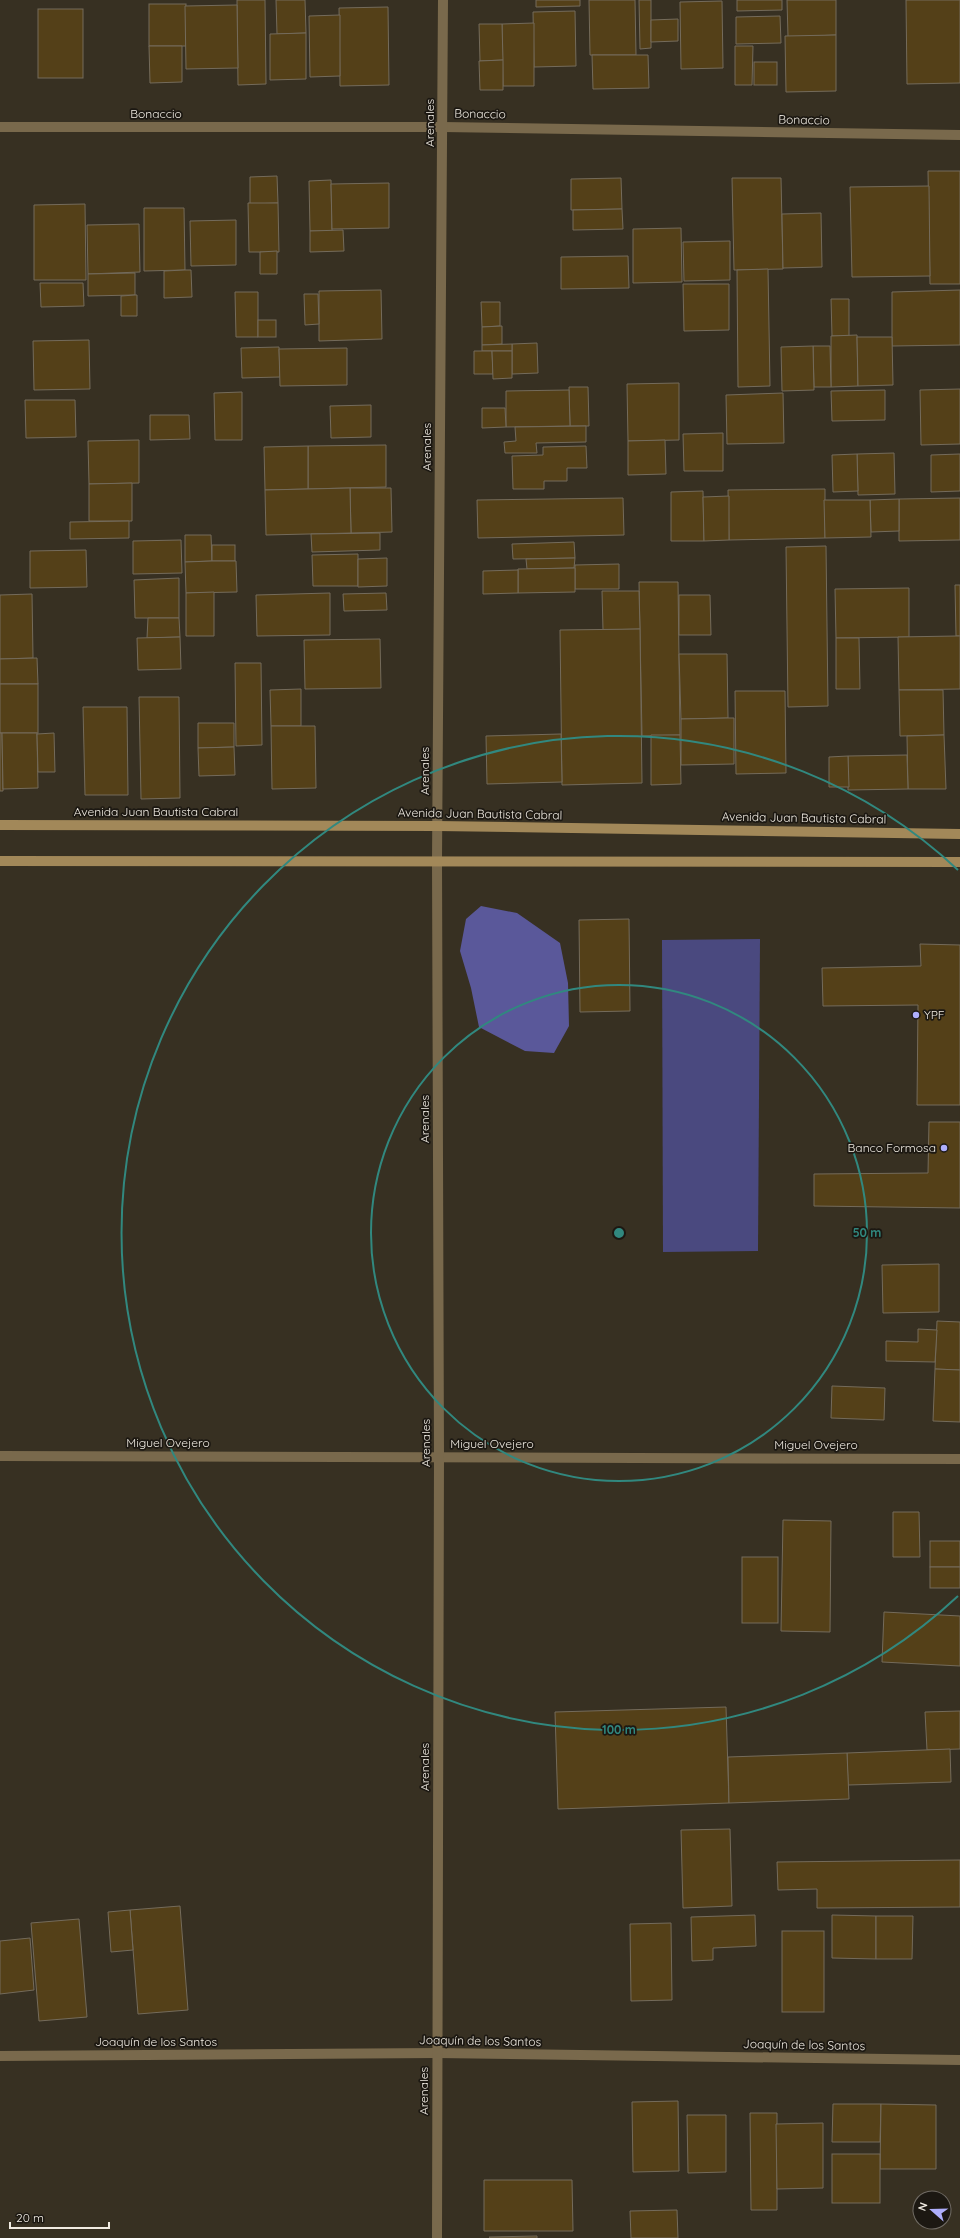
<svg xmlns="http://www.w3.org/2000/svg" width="960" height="2238" font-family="Quicksand,sans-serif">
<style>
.green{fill:#4a497f}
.forest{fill:#5a589a}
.building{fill:#544018;stroke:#746b5b}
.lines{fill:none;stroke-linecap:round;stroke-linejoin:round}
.street{stroke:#79694c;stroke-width:10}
.secondary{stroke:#a28859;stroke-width:10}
.ring{fill:none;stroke:#31887f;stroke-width:2}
.poi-dot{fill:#aeaefb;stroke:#1c1812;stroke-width:1.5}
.labels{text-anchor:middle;stroke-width:3.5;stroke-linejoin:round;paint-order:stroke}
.street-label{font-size:12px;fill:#f0ebe2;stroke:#1c1812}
.poi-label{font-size:12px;fill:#f0ebe2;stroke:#1c1812;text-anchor:start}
.centre{fill:#31887f;stroke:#1c1812;stroke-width:2}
.ring-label{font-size:12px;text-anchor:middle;font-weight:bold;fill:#31887f;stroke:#1c1812;stroke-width:3.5;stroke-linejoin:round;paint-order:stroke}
</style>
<rect width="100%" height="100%" fill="#373022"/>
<path class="green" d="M760 939 758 1251 663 1252 662 940Z"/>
<path class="forest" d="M481 906 517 913 560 943 568 983 569 1026 554 1053 525 1051 479 1027 471 988 460 951 466 919Z"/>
<g class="building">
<path d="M237 0H265L266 84 238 85Z"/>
<path d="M276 0H305L306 33 277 34Z"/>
<path d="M536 0H580V6L536 7Z"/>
<path d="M589 0H635L636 55H590Z"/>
<path d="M639 0H651V48L640 49Z"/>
<path d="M737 0H782V10L737 11Z"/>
<path d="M787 0H836V35L788 37Z"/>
<path d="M906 0H960V83L907 84Z"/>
<path d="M722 1 723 68 681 69 680 2Z"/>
<rect x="149" y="4" width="37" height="42"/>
<path d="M237 5 238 68 186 69 185 6Z"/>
<path d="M388 7 389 85 340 86 339 8Z"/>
<rect x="38" y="9" width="45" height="69"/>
<path d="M575 11 576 66 534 67 533 12Z"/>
<path d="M340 15V76L310 77 309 16Z"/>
<path d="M780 16 781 43 736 44V17Z"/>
<path d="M678 19V41L651 42V20Z"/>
<path d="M534 23V86H503L502 24Z"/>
<path d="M479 24H502L503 60 480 61Z"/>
<path d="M306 33V79L270 80V34Z"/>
<path d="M836 35V91L786 92 785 36Z"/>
<path d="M149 46H182V82L150 83Z"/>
<path d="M735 46H753L752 85H735Z"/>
<path d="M592 55H648L649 88 593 89Z"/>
<path d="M503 60V90H480L479 61Z"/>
<rect x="754" y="62" width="23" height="23"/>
<path d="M928 171H960V284H930Z"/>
<path d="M277 176 278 203 250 204V177Z"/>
<path d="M621 178 622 209 571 210V179Z"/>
<path d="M732 178H781L783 269 734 270Z"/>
<path d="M331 180 332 231H310L309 181Z"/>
<path d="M389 183V228L332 229 331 184Z"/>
<path d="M929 186 930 276 852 277 850 187Z"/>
<path d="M248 203H278L279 252H249Z"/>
<path d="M85 204 86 280H34V205Z"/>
<path d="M144 208H184L185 270 144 271Z"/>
<path d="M622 209 623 229 573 230V210Z"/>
<path d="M821 213 822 267 783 268 782 214Z"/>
<path d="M236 220V265L191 266 190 221Z"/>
<path d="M139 224 140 272 88 274 87 225Z"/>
<path d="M681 228 682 282 633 283V229Z"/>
<path d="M343 230 344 251 310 252V231Z"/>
<path d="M730 241V280L684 281 683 242Z"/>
<path d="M277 251V274H260V252Z"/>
<path d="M628 256 629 288 561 289V257Z"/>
<path d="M768 269 770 386 738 387 737 270Z"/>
<path d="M185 270H191L192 297 164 298V271Z"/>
<path d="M135 273V295L88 296V274Z"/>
<path d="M40 283H83L84 306 41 307Z"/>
<path d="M683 284H729V330L684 331Z"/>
<path d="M381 290 382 339 319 341V291Z"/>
<path d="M960 290V345L892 346V292Z"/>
<path d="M235 292H258V337H236Z"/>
<path d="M304 294H318L319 324 305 325Z"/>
<path d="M135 295H137V316H121V296Z"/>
<path d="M831 299H849V336H832Z"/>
<path d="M481 302H500V326L482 327Z"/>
<rect x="258" y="320" width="18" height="17"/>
<path d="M502 326V344L482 345V327Z"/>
<path d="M857 335 858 386 831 387V336Z"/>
<path d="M857 337H892L893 385 858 386Z"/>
<path d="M89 340 90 389 34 390 33 341Z"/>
<path d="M537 343 538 373 512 374V344Z"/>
<path d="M512 344V351H482V345Z"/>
<path d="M813 346H830L831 387H814Z"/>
<path d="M813 346 814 390 782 391 781 347Z"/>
<path d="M279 347 280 377 242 378 241 348Z"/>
<path d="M347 348V385L280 386 279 349Z"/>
<path d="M474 351H492L493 374H474Z"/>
<path d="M492 351H512V378L493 379Z"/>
<path d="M679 383V440L628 441 627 384Z"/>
<path d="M569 387H588L589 426H570Z"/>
<path d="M960 389V444L921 445 920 390Z"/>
<path d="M569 390 570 426 506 427V391Z"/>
<path d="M885 390V420L832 421 831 391Z"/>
<path d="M242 392V440H215L214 393Z"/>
<path d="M783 393 784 443 727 444 726 395Z"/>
<path d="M25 400H75L76 437 26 438Z"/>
<path d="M371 405V437L331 438 330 406Z"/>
<path d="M482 408H505L506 427 482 428Z"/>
<path d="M150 415H189L190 439 150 440Z"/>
<path d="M586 426V442L536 443 537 453H505L504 442 516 441 515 427Z"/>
<path d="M723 433V471H684L683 434Z"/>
<path d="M139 440V483L89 484 88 441Z"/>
<path d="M665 440 666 474 628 475V441Z"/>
<path d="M386 445V487L308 489V446Z"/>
<path d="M308 446V489L265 490 264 447Z"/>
<path d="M586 446 587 468H567V481H544V489H513L512 456 543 455V447Z"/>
<path d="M894 453 895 494 858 495 857 454Z"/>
<path d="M857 454 858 491 833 492 832 455Z"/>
<path d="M960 454V491L931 492V455Z"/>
<path d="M132 483V521H89V484Z"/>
<path d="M350 488H391L392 532 351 533Z"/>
<path d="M350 488 351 533 266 535 265 490Z"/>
<path d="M825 489V538L729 540 728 490Z"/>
<path d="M703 491 704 541H671V492Z"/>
<path d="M729 496V540L704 541 703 497Z"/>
<path d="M623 498 624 535 478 538 477 500Z"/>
<path d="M960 498V540L899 541V499Z"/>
<path d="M899 499V531L871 532 870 500Z"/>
<path d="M824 500H870L871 537 825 538Z"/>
<path d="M129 521V538L70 539V522Z"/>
<path d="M380 533V550L312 552 311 534Z"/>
<path d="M185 535H211L212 561 185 562Z"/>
<path d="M181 540 182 573 133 574V541Z"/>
<path d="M574 542 575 558 513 559 512 544Z"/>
<rect x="212" y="545" width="23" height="16"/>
<path d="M826 546 828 706 788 707 786 547Z"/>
<path d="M86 550 87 587 30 588V551Z"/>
<path d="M358 554V586H313L312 555Z"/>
<path d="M387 558V586L358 587V559Z"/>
<path d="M575 558 574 568 527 569 526 559Z"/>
<path d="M212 561H236L237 592 186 593 185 562Z"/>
<path d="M619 564V589H575V565Z"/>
<path d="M575 568V592L518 593V569Z"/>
<path d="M518 570V593L483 594V571Z"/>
<path d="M179 578V618H135L134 580Z"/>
<path d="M639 582H678L680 735 642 736Z"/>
<path d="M955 585H960V636H956Z"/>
<path d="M909 588V637L836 638 835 589Z"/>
<path d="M602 591H639L640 629 603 630Z"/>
<path d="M214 592V636H186V593Z"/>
<path d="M330 593V635L257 636 256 595Z"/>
<path d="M386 593 387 610 344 611 343 594Z"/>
<path d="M32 594 33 658 0 659V595Z"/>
<path d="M679 595H710L711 635H679Z"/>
<path d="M148 618H179L180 637 147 638Z"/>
<path d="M640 629 642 783 562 785 560 630Z"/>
<path d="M956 636H960V689L899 690 898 637Z"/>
<path d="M180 637 181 669 138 670 137 638Z"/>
<path d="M836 638H859L860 689H836Z"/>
<path d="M380 639 381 688 305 689 304 640Z"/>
<path d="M679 654H727L728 718 681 719Z"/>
<path d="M37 658 38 684H0V659Z"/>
<path d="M235 663H261L262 745 236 746Z"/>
<rect x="0" y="684" width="38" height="49"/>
<path d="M301 689V726H271L270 690Z"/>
<path d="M899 690H943L944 735 900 736Z"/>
<path d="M735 691H785L786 773 736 774Z"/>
<path d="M139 697H179L180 798 141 799Z"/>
<path d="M83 707H127L128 795H85Z"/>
<path d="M728 718H734V764L681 765V719Z"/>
<path d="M198 723H234V747L198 748Z"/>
<path d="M271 726H315L316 788 272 789Z"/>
<path d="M0 733H2L3 791H0Z"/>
<path d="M2 733H37L38 788 3 789Z"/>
<path d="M54 733 55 772H38L37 734Z"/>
<path d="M561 734 562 782 487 784 486 736Z"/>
<path d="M651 735H680L681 784 651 785Z"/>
<path d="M944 735 946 789H908L907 736Z"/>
<path d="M234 747 235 775 199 776 198 748Z"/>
<path d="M907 755 908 789 848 790V756Z"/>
<path d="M848 756 849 787H829V757Z"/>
<path d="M629 919 630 1011 580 1012 579 920Z"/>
<path d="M920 944 960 945V1105H917L918 1005 823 1006 822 968 921 966Z"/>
<path d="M929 1122H960V1208L814 1206V1174L928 1173Z"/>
<path d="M939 1264V1312L883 1313 882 1265Z"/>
<path d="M937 1321 960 1322V1370L935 1369Z"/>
<path d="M918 1329 937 1330 935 1362 886 1361V1341L918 1342Z"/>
<path d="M935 1369 960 1370V1422L933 1421Z"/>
<path d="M832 1386 885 1388 884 1420 831 1418Z"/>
<path d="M893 1512H919L920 1557H893Z"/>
<path d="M783 1520 831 1521 830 1632 781 1631Z"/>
<rect x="930" y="1541" width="30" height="26"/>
<rect x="742" y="1557" width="36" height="66"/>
<rect x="930" y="1567" width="30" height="21"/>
<path d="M884 1612 960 1616V1666L882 1662Z"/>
<path d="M726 1707 729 1803 558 1809 555 1712Z"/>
<path d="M960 1711V1749L927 1750 925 1712Z"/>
<path d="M950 1749 951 1782 848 1785 847 1753Z"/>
<path d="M847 1753 849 1799 729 1803 728 1757Z"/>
<path d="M730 1829 732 1906 683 1908 681 1830Z"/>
<path d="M960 1860V1907L817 1908V1889L778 1890 777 1862Z"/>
<path d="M180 1906 188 2010 138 2014 130 1910Z"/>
<path d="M130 1910 133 1950 111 1952 108 1912Z"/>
<path d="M755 1915 756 1946 713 1948V1960L692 1961 691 1917Z"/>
<path d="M832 1915 876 1916V1959L832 1958Z"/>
<path d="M876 1916H913L912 1959H876Z"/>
<path d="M79 1919 87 2017 39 2021 31 1923Z"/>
<path d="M671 1923 672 2000 631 2001 630 1924Z"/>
<rect x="782" y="1931" width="42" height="81"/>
<path d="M30 1938 34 1990 0 1994V1941Z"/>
<path d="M678 2101 679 2171 633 2172 632 2102Z"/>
<path d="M833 2104H881L880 2142H832Z"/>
<path d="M881 2104 936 2105V2169H880Z"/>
<path d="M750 2113H777V2210H751Z"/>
<path d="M687 2115H726V2172L688 2173Z"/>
<path d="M823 2123V2188L777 2189 776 2124Z"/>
<rect x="832" y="2154" width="48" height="49"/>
<path d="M484 2180H572L573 2231H484Z"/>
<path d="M677 2210 678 2238H631L630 2211Z"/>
<path d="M537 2236V2238H490L489 2237Z"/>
</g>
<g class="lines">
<g class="street">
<path d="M0 127H443L960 135"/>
<path d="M0 1456 960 1459"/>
<path d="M0 2056 437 2053 960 2060"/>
<path d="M437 2238 439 1457 437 861 443 0"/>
</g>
<g class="secondary">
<path d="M0 825 437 826 960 834"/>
<path d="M0 861 960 862"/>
</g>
</g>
<g class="ring">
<circle cx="619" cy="1233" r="248"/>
<path d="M958 1596A497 497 0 1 1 958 870"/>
</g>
<g class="poi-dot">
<circle cx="916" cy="1015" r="4"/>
<circle cx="944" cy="1148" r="4"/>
</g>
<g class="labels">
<g class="street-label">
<text x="156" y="118">Bonaccio</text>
<text transform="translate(480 114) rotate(1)" y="4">Bonaccio</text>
<text transform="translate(804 120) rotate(1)" y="4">Bonaccio</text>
<text transform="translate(430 123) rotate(-90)" y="4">Arenales</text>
<text transform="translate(427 447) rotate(-90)" y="4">Arenales</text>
<text transform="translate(425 771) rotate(-90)" y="4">Arenales</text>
<text x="156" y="816">Avenida Juan Bautista Cabral</text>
<text transform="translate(480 814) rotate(1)" y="4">Avenida Juan Bautista Cabral</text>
<text transform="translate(804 818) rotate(1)" y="4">Avenida Juan Bautista Cabral</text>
<text transform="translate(425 1119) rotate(-90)" y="4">Arenales</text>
<text x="168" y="1447">Miguel Ovejero</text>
<text transform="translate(426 1443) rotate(-90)" y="4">Arenales</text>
<text x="492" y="1448">Miguel Ovejero</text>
<text x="816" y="1449">Miguel Ovejero</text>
<text transform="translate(425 1767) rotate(-90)" y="4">Arenales</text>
<text transform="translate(480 2041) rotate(1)" y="4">Joaquín de los Santos</text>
<text x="156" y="2046">Joaquín de los Santos</text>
<text transform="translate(804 2045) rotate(1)" y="4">Joaquín de los Santos</text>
<text transform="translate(424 2091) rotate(-90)" y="4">Arenales</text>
</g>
<g class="poi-label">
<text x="924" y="1019">YPF</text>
<text x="936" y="1152" text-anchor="end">Banco Formosa</text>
</g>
</g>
<circle cx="619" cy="1233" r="6" class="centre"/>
<g class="ring-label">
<text x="867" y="1237">50 m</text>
<text x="619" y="1734">100 m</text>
</g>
<g transform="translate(932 2210) rotate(290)"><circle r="19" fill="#1c1812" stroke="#716c65"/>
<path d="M0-3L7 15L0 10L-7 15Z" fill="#aeaefb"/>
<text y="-6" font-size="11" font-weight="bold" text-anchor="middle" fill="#f0ebe2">N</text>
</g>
<path d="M10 2222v6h99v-6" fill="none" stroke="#f0ebe2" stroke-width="2"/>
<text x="16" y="2222" font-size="12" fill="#f0ebe2" stroke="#1c1812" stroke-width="3" paint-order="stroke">20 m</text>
</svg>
